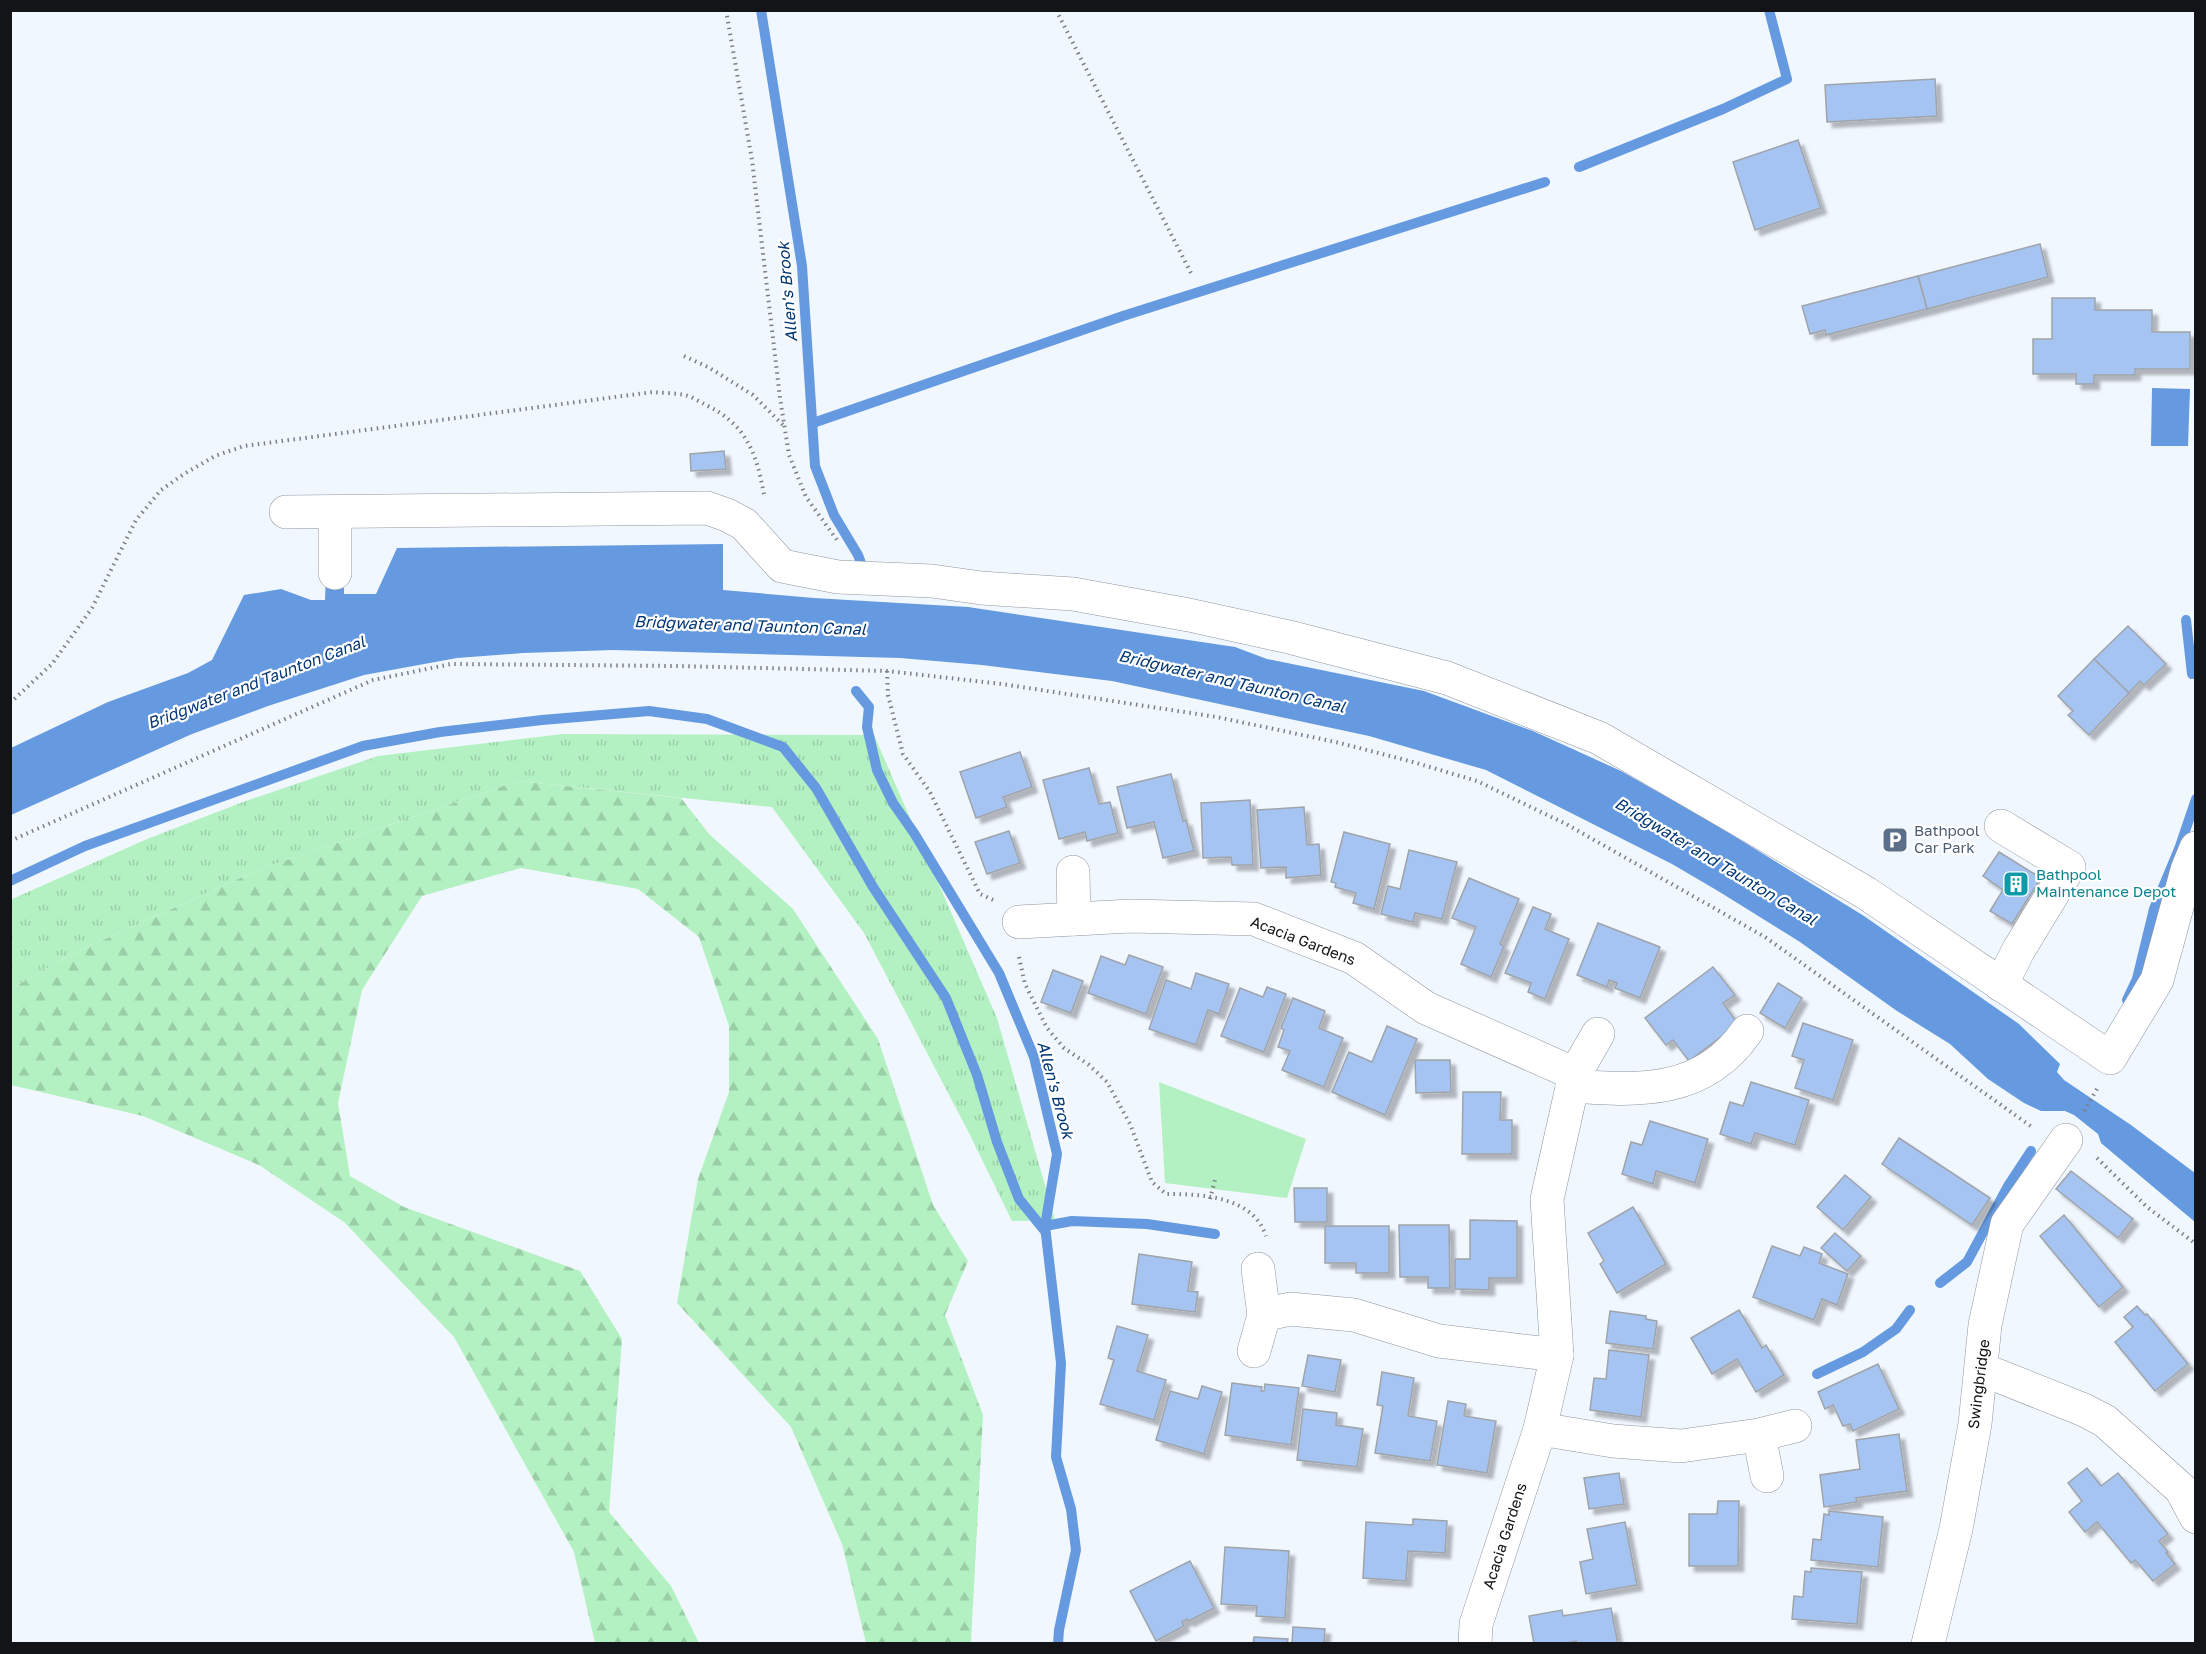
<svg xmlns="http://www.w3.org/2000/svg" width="2206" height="1654" font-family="'Golos Text',sans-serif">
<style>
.grass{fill:url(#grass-tufts)}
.forest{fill:url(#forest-firs)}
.park{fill:#b4f1c2}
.water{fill:#659ae0}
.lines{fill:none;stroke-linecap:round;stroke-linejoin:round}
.stream{stroke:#659ae0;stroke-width:10}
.building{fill:#a6c4f1;stroke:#9fa4ab;stroke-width:1.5;filter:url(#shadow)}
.minor-casing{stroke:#90959d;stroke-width:34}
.path{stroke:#7b7f84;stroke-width:4;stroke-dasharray:1.5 4.5;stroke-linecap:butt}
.minor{stroke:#fff;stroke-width:33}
.labels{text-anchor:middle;stroke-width:4.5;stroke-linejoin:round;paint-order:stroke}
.service-label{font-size:15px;fill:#4e5e75;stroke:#fff;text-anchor:start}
.culture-label{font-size:15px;fill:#0d838f;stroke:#fff;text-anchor:start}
.street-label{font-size:15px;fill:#121417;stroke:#fff}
.water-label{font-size:16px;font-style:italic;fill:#003775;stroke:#fff}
</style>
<defs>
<pattern id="grass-tufts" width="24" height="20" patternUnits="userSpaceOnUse" patternTransform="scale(1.5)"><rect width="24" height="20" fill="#b4f1c2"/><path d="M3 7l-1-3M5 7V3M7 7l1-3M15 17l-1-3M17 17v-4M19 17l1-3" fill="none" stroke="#9acea6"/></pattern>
<pattern id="forest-firs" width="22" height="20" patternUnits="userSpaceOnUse" patternTransform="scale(1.5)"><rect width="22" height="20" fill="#b4f1c2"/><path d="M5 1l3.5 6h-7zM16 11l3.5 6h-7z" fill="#9acea6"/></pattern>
<filter id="shadow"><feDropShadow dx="5.5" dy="5.5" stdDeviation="1.5" flood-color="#0004"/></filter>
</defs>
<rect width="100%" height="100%" fill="#f1f7ff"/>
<path class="grass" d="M563 734 874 735 997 1018 1055 1220 1012 1221 968 1131 864 933 772 807 518 781 258 870 70 955 11 989 10 900 147 839 243 802 378 756Z"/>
<path class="forest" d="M518 781 681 798 709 834 793 909 878 1039 933 1205 968 1261 945 1315 983 1415 971 1643H866L842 1544 791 1427 677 1303 698 1179 729 1092V1026L699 937 638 889 521 868 422 896 362 990 338 1103 350 1176 404 1207 580 1271 622 1339 609 1512 671 1586 699 1643H595L574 1552 454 1337 344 1222 259 1165 143 1116 11 1085V989L70 955 258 870Z"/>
<path class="park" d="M1159 1082 1306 1139 1287 1198 1165 1183Z"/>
<g class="water">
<path d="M2152 388 2190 389 2188 446H2151Z"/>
<path d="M723 544V590L814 598 968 607 1235 647 1267 659 1424 691 1533 731 1621 771 1713 823 1864 916 2019 1024 2060 1064 2057 1072 2064 1080 2131 1125 2195 1173V1222L2101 1143 2098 1134 2074 1115 2065 1111H2041L2024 1103 1988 1079 1950 1044 1897 1011 1800 942 1718 891 1672 864 1486 770 1369 736 1112 681 982 665 900 658 613 650 523 653 457 658 364 675 268 706 192 734 11 815V748L108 702 188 673 212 660 244 595 281 589 311 600H325L326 573H344V594H376L397 548Z"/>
</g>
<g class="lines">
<g class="stream">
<path d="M761 10 802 266 815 466 834 515 858 555 861 563"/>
<path d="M1579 167 1723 109 1787 79 1769 10"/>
<path d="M813 423 1123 316 1545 182"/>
<path d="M2186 620 2192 674"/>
<path d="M856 691 869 707 867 727 877 770 893 803 914 833 999 973 1034 1057 1057 1154 1045 1226 1061 1363 1056 1457 1071 1509 1076 1550 1059 1630 1058 1644"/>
<path d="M10 881 85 846 363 746 440 732 542 720 649 711 707 719 783 747 816 788 873 887 946 998 977 1075 997 1142 1019 1199 1045 1231"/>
<path d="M2127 1000 2137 979 2154 909 2179 849 2196 799"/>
<path d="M1045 1226 1072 1221 1147 1224 1215 1234"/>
<path d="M1940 1283 1967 1262 2008 1186 2031 1151"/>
<path d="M1817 1374 1863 1352 1896 1329 1910 1310"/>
</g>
</g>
<g class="building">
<path d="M1935 79 1937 116 1827 122 1825 85Z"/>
<path d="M1798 140 1821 208 1755 230 1733 162Z"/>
<path d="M2040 244 2048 277 1927 309 1918 276Z"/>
<path d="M1918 276 1927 309 1826 335 1825 330 1810 334 1802 306Z"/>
<path d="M2052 298H2095V310H2152V332H2190V369H2135V375H2094V384H2076V374H2033V339H2052Z"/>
<path d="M724 451 726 469 691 471 690 454Z"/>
<path d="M2128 626 2166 664 2144 685 2140 681 2129 693 2094 659Z"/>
<path d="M2094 659 2129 693 2089 735 2068 715 2073 711 2058 696Z"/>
<path d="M1020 752 1032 787 1003 797 1007 807 976 818 960 772Z"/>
<path d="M1089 768 1099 804 1110 802 1118 833 1087 841 1085 832 1059 839 1043 780Z"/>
<path d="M1171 774 1183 821 1186 820 1194 851 1163 858 1154 822 1127 828 1117 787Z"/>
<path d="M1250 800 1253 865H1232L1231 857 1203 858 1201 803Z"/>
<path d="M1304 807 1307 845 1319 844 1321 875 1286 878V867L1261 868 1257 810Z"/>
<path d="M1009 831 1020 863 987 874 975 842Z"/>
<path d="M1344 832 1390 844 1374 909 1353 903 1356 893 1335 887 1336 883 1331 882Z"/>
<path d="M1409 850 1457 862 1442 919 1415 913 1413 922 1381 914 1388 886 1400 889Z"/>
<path d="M1999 852 2041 878 2012 924 1990 911 2003 890 1983 876Z"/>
<path d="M1469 878 1519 899 1500 944 1504 946 1491 977 1461 964 1476 927 1452 918Z"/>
<path d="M1533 907 1551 914 1545 929 1569 939 1545 999 1528 992 1531 983 1505 973Z"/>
<path d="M1598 923 1660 947 1640 998 1615 988 1617 983 1609 980 1607 987 1577 975Z"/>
<path d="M1129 955 1163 967 1146 1014 1088 993 1101 956 1125 965Z"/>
<path d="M1713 967 1735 995 1723 1003 1738 1024 1689 1061 1673 1040 1666 1045 1645 1018Z"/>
<path d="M1053 970 1083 981 1071 1013 1041 1002Z"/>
<path d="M1196 973 1229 984 1219 1014 1208 1010 1196 1045 1149 1029 1166 980 1191 989Z"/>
<path d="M1778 983 1802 998 1785 1028 1760 1013Z"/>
<path d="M1267 987 1286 994 1264 1052 1221 1036 1240 988 1263 997Z"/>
<path d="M1293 998 1325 1011 1319 1028 1343 1038 1324 1087 1282 1070 1290 1051 1278 1047 1284 1030 1281 1028Z"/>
<path d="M1803 1023 1853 1040 1833 1100 1795 1088 1804 1060 1792 1056Z"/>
<path d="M1387 1026 1417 1039 1385 1115 1332 1092 1349 1052 1372 1062Z"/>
<path d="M1415 1060H1450L1451 1092 1416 1093Z"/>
<path d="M1751 1082 1809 1100 1795 1145 1755 1133 1751 1144 1720 1134 1730 1102 1743 1106Z"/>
<path d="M1463 1092H1501L1500 1120H1512V1154H1462Z"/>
<path d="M1650 1121 1708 1139 1695 1183 1656 1171 1653 1184 1622 1174 1631 1142 1642 1145Z"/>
<path d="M1899 1138 1990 1198 1972 1225 1882 1164Z"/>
<path d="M2071 1171 2133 1219 2118 1238 2056 1189Z"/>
<path d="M1845 1175 1871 1197 1843 1230 1817 1207Z"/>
<path d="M1294 1188H1327V1222H1295Z"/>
<path d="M1633 1207 1666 1264 1617 1293 1600 1264 1604 1261 1588 1233Z"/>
<path d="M2064 1215 2123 1287 2099 1307 2040 1236Z"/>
<path d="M1470 1220 1517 1221V1278H1489V1290L1455 1289V1259H1470Z"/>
<path d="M1399 1225H1449L1450 1288H1428V1277H1400Z"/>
<path d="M1325 1226H1389V1273H1356V1263H1325Z"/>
<path d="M1835 1233 1861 1256 1847 1271 1821 1248Z"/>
<path d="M1772 1246 1800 1256 1804 1247 1822 1254 1819 1263 1848 1274 1837 1305 1822 1299 1814 1320 1753 1297Z"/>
<path d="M1139 1254 1192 1262 1188 1291 1198 1292 1195 1312 1132 1304Z"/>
<path d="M2137 1306 2145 1315 2147 1314 2188 1364 2155 1391 2115 1342 2133 1327 2124 1317Z"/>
<path d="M1739 1310 1762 1348 1766 1345 1784 1375 1756 1392 1737 1359 1712 1374 1691 1338Z"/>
<path d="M1610 1311 1646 1316V1319L1657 1321 1653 1349 1606 1343Z"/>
<path d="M1117 1326 1148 1335 1137 1371 1166 1380 1154 1420 1100 1404 1114 1360 1108 1358Z"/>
<path d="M1609 1350 1649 1355 1641 1417 1590 1410 1594 1378 1606 1379Z"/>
<path d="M1308 1355 1341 1360 1335 1392 1302 1386Z"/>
<path d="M1878 1364 1899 1409 1853 1431 1850 1424 1843 1426 1833 1405 1825 1409 1818 1392Z"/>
<path d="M1382 1372 1414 1378 1408 1416 1437 1421 1430 1461 1375 1453 1383 1406 1377 1405Z"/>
<path d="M1232 1383 1262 1387 1261 1391H1264L1265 1384 1299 1388 1291 1445 1225 1435Z"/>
<path d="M1202 1386 1222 1392 1204 1454 1156 1440 1170 1391 1198 1399Z"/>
<path d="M1448 1401 1466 1404 1464 1416 1496 1421 1487 1473 1437 1465Z"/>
<path d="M1303 1409 1337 1413 1336 1425 1363 1429 1357 1467 1297 1460Z"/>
<path d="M1899 1434 1907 1491 1856 1498 1857 1502 1824 1507 1820 1475 1860 1469 1856 1440Z"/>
<path d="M2087 1468 2101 1486 2118 1473 2168 1534 2159 1541 2168 1552 2166 1553 2175 1564 2153 1581 2135 1560 2131 1563 2097 1522 2085 1532 2069 1512 2082 1501 2068 1483Z"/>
<path d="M1619 1473 1624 1504 1589 1509 1584 1478Z"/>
<path d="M1718 1501H1739L1738 1566H1689V1514H1717Z"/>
<path d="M1829 1511 1883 1517 1878 1567 1811 1560 1813 1539 1821 1540 1824 1514 1829 1515Z"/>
<path d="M1413 1519 1447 1521 1445 1553 1408 1551 1406 1581 1363 1578 1366 1522 1413 1525Z"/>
<path d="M1625 1522 1637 1585 1586 1594 1580 1562 1593 1559 1587 1529Z"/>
<path d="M1225 1547 1289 1551 1285 1618 1256 1616 1257 1606 1221 1604Z"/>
<path d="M1190 1561 1214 1608 1189 1621 1187 1619 1182 1622 1184 1626 1156 1641 1130 1591Z"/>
<path d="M1811 1568 1862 1572 1857 1624 1792 1619 1794 1596 1803 1597 1805 1571 1811 1572Z"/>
<path d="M1611 1608 1618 1644H1576V1641L1563 1644H1534L1529 1616 1562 1610 1563 1616Z"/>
<path d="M1293 1627 1325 1629 1324 1644H1292Z"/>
<path d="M1254 1637 1288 1639 1287 1644H1253Z"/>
</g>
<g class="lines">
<g class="minor-casing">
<g id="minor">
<path d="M286 512 707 508 727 515 744 524 782 566 838 577 932 581 981 588 1073 594 1189 615 1289 637 1447 678 1599 738 1866 893 2110 1058 2157 980 2187 870 2196 848"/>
<path d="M335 512V573"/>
<path d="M2001 826 2069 867 2018 951 2001 985"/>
<path d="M1073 872 1074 919"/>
<path d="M1019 922 1131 916 1254 919 1354 958 1426 1008 1575 1074 1547 1199 1557 1355"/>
<path d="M1575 1074 1598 1034"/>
<path d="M1572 1086C1641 1091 1704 1094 1747 1031"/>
<path d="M1258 1269 1264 1315"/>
<path d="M1254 1351 1264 1315 1290 1309 1354 1315 1439 1341 1557 1355 1540 1429 1476 1624 1475 1644"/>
<path d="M1981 1369 2084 1410 2105 1421 2181 1489 2196 1517"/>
<path d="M1540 1429 1613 1441 1681 1446 1759 1435 1795 1426"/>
<path d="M1759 1435 1767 1476"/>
<path d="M1928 1644 1956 1529 1975 1424 1985 1325 2007 1224 2066 1140"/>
</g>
</g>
<g class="path">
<path d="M726 10 752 160 780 398 789 455 806 497 837 540"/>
<path d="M1056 10 1192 275"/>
<path d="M684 356 708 367 753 395 785 427"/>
<path d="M887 671 888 695 903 754 930 792 980 894 993 900"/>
<path d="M10 703 52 664 92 608 136 520 161 490 184 474 215 456 244 446 653 392C663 393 675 393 685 395 693 397 700 402 706 405 747 425 756 453 764 494"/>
<path d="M10 841 373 680 451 664 678 666 887 671 1002 684 1217 717 1340 743 1413 762 1477 781 1566 824 1765 937 2032 1127"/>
<path d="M1019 957 1025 984 1047 1028 1064 1048 1089 1065 1107 1082 1130 1124 1152 1182 1166 1194C1201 1194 1253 1196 1266 1236"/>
<path d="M2084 1111 2097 1089"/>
<path d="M2097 1158 2147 1207 2196 1244"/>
<path d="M1210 1199 1216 1176"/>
</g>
<use href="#minor" class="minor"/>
</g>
<defs>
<g id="parking-square" transform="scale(1.35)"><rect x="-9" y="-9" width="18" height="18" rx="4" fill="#5c6f8a" stroke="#fff"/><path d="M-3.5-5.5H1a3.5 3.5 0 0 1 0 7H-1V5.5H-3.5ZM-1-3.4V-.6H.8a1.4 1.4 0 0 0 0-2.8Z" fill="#fff"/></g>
<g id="building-square" transform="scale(1.35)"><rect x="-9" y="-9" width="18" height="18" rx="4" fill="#0f9aa8" stroke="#fff"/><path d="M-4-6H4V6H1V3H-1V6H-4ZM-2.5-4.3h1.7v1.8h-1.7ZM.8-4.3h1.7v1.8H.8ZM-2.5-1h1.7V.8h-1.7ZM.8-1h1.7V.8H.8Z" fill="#fff"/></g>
</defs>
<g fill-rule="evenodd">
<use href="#parking-square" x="1895" y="840"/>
<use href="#building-square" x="2016" y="884"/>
</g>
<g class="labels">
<g class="service-label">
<text x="1914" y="836">Bathpool<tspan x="1914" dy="17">Car Park</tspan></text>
</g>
<g class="culture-label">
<text x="2036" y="880">Bathpool<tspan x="2036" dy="17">Maintenance Depot</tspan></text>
</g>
<g class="street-label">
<text transform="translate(1303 941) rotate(21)" y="5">Acacia Gardens</text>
<text transform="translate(1979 1384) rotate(-83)" y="5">Swingbridge</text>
<text transform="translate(1505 1536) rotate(-72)" y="5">Acacia Gardens</text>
</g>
<g class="water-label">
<text transform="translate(787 292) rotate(-95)" y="6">Allen's Brook</text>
<text transform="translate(750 625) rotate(2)" y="6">Bridgwater and Taunton Canal</text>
<text transform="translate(1232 681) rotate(13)" y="6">Bridgwater and Taunton Canal</text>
<text transform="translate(256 682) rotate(-21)" y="6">Bridgwater and Taunton Canal</text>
<text transform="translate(1716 861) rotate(31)" y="6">Bridgwater and Taunton Canal</text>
<text transform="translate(1056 1090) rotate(75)" y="6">Allen's Brook</text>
</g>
</g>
<rect width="2206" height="1654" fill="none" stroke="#121417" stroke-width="24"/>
</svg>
